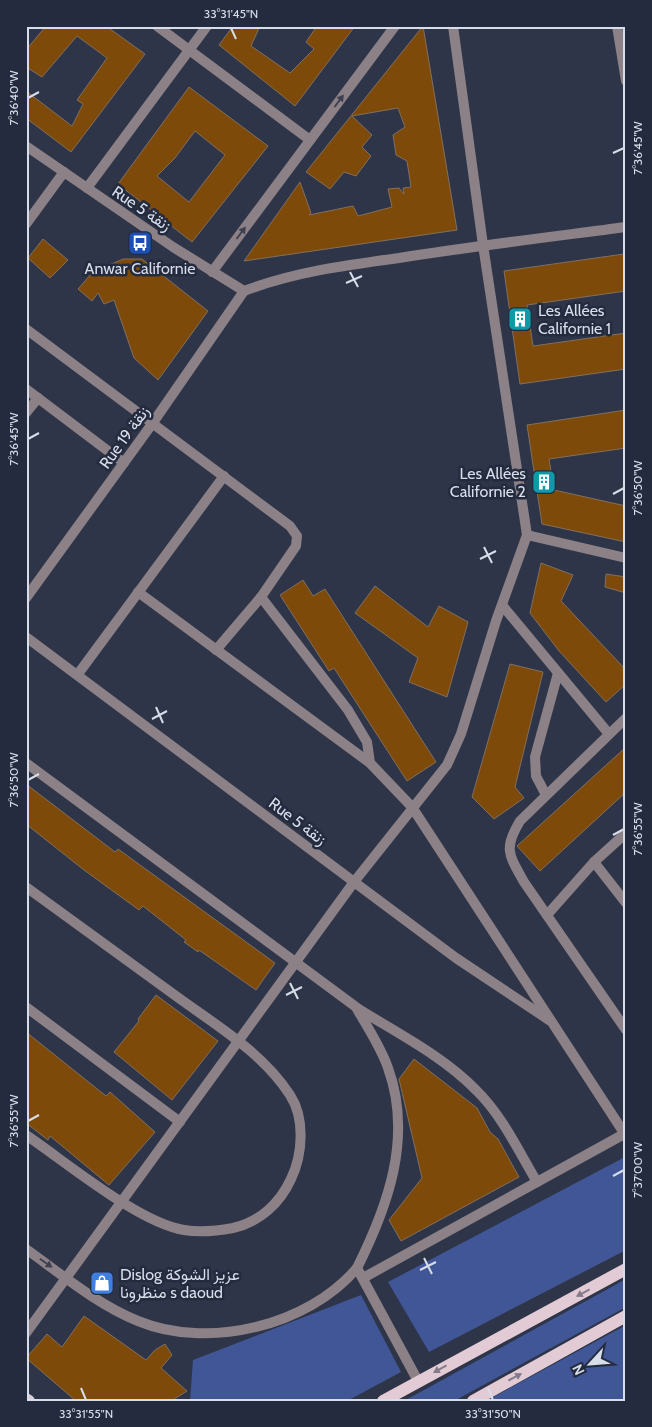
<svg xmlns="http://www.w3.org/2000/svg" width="652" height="1427" font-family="Cabin,Vazirmatn,sans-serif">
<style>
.green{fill:#415696}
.building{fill:#7e4a09;stroke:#826f5e;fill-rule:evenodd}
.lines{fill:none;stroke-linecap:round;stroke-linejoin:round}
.minor{stroke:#8c8186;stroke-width:10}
.primary{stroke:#e3cbd6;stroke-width:12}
.oneway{fill:#3e4050}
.oneway2{fill:#847b8a}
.ticks{fill:none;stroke:#d8ddea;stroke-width:2}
.labels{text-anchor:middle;stroke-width:5;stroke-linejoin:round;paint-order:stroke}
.street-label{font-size:16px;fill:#d8ddea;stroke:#242b3e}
.poi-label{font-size:16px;fill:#d8ddea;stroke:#242b3e;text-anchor:start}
.neatline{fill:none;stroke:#d8ddea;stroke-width:2}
.ticks-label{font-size:12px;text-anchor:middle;fill:#d8ddea}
</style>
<rect width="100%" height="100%" fill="#2e3548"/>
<g class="green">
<path d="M625 1157 626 1250 429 1352 388 1282Z"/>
<path d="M626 1279V1307L454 1401H404Z"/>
<path d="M361 1295 401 1372 347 1401H190L193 1360Z"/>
<path d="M626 1325V1401H486Z"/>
</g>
<g class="building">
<path d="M46 26H106L145 54 71 152 26 118V91L72 126 83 104 77 100 107 58 77 36 42 77 26 67V50Z"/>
<path d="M233 26H260L251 46 290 73 314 49 306 42 317 26H355L295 106 219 45Z"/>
<path d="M423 26 457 230 244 261 300 182 311 213 309 215 353 206 358 216 392 207 388 189 399 188 404 194 403 188 411 187 407 161 396 155 393 135 405 127 398 108 352 116 372 135 362 147 371 156 356 176 344 172 330 189 306 172Z"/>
<path d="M189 87 268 146 192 242 118 184ZM195 131 225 155 189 202 157 176 175 158Z"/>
<path d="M43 239 68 260 50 278 28 258Z"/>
<path d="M624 254 626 291 527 305 533 346 626 333V369L520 384 504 271Z"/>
<path d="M123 259H142L208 311 158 380 134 358 114 300 104 304 98 293 92 301 78 289 92 273Z"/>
<path d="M626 410V448L549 459 554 490 626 506V542L542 524 527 425Z"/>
<path d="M541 563 573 575 561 601 626 670V684L606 702 559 651 530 613Z"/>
<path d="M606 574 626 577V593L605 587Z"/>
<path d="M303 580 313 596 325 589 436 762 407 781 334 668 329 671 280 595Z"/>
<path d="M375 586 428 627 439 606 468 622 447 697 409 682 418 658 355 613Z"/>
<path d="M510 664 543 672 515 787 524 798 494 819 472 797Z"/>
<path d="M626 747V792L540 871 517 846Z"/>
<path d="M26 784 115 852 118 849 275 963 256 990 199 950 198 952 184 942 186 940 143 906 139 910 84 870 26 824Z"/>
<path d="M156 995 218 1041 172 1100 114 1052 139 1021 138 1019Z"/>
<path d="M26 1032 106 1096 110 1092 155 1132 109 1185 50 1136 48 1140 26 1123Z"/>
<path d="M414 1059 477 1108 490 1132 498 1139 519 1177 401 1241 389 1220 422 1178 399 1079Z"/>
<path d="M84 1316 146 1360 155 1350 165 1344 172 1355 161 1368 187 1391 171 1401H76L26 1358 47 1334 62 1347Z"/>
</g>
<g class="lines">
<g class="minor">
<path d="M157 26 310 140"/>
<path d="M617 26 626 81"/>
<path d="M26 146 173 247 244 291"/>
<path d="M87 188 207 26"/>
<path d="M26 224 64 172"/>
<path d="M212 272 395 26"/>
<path d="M244 291C294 272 347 265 399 258 475 246 550 237 626 227"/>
<path d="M26 329 290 526 297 536 296 546 261 597 216 650"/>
<path d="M26 389 124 463"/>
<path d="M26 413 38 398"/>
<path d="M527 535 626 558"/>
<path d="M138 592 370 763 412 807 626 1136"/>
<path d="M261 597 348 710 367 742 370 763"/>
<path d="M26 598 152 424 244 291"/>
<path d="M502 605 609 734"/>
<path d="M26 637 456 958 549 1020"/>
<path d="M78 674 224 476"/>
<path d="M626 718 520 821C503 849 509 855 524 882L626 1030"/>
<path d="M26 763 356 1007C367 1027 381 1047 388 1068 413 1137 388 1206 357 1268L418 1381"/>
<path d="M546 795 536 776 535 757 558 673"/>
<path d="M594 862 626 903"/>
<path d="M26 887C76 923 126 960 176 996 217 1026 262 1052 290 1095 305 1118 303 1154 291 1179 280 1203 260 1222 233 1228 217 1231 201 1233 184 1230 139 1223 66 1162 26 1135"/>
<path d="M547 915 594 862 626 833"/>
<path d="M26 1007 180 1122"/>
<path d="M357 1008C397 1033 443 1056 476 1090 502 1115 519 1152 537 1182"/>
<path d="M26 1249C61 1274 98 1305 138 1321 208 1350 308 1326 357 1268"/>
<path d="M363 1278 626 1133"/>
<path d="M26 1333 354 882 447 765 461 734 496 621 527 535 483 245 453 26"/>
</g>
<g class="primary">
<path d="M26 1399 29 1401"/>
<path d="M383 1401 626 1269"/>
<path d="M473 1401 626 1316"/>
</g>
</g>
<defs><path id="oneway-solid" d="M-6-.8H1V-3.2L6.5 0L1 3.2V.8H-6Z" transform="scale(1.25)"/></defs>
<g class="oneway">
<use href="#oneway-solid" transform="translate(339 101) rotate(-53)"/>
<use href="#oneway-solid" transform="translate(241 233) rotate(-53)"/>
<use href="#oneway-solid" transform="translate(46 1263) rotate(35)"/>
</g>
<g class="oneway2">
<use href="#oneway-solid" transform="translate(583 1293) rotate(152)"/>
<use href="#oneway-solid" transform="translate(440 1369) rotate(151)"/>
<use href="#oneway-solid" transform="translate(515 1377) rotate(-28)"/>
</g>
<path class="ticks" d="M231 28 236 39M28 98 39 92M613 153 624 148M350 272 358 287M346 283 362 276M28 439 39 433M613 494 624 488M484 547 492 563M480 559 496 551M156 707 163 723M152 719 167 711M28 780 39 774M613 835 624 829M290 983 298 999M286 995 302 987M28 1121 39 1115M613 1176 624 1170M424 1258 432 1274M420 1270 436 1262M81 1388 86 1400M488 1388 493 1400"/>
<defs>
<g id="bus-square" transform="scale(1.25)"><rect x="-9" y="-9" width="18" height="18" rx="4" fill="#1a4fb4" stroke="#242b3e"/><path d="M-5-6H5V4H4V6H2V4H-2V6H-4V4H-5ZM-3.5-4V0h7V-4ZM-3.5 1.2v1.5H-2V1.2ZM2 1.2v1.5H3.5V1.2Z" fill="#fff"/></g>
<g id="building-square" transform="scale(1.25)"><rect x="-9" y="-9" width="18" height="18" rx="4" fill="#0f9aa8" stroke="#242b3e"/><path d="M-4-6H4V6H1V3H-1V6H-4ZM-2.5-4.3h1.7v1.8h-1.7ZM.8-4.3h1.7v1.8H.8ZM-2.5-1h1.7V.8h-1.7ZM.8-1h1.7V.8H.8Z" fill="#fff"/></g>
<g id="shop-square" transform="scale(1.25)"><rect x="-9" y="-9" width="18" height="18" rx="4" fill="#3f7fe0" stroke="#242b3e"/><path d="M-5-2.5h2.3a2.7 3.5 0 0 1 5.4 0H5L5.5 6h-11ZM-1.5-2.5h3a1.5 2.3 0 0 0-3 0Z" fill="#fff"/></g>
</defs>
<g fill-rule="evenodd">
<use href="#bus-square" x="140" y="243"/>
<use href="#building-square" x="520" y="319"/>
<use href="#building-square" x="544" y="482"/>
<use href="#shop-square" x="102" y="1283"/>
</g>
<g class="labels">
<g class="street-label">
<text transform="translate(142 208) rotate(34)" y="6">Rue 5 زنقة</text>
<text transform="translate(124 437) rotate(-54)" y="6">Rue 19 زنقة</text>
<text transform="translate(298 821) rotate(37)" y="6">Rue 5 زنقة</text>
</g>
<g class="poi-label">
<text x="140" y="274" text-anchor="middle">Anwar Californie</text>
<text x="538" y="316">Les Allées<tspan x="538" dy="18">Californie 1</tspan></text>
<text x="526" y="479" text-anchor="end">Les Allées<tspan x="526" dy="18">Californie 2</tspan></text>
<text x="120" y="1280">Dislog عزيز الشوكة<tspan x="120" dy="18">منظرونا s daoud</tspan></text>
</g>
</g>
<rect width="652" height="1427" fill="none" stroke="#242b3e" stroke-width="55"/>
<g transform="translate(590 1364) rotate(244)" stroke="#242b3e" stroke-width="4" paint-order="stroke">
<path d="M0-4L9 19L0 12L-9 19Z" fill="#d8ddea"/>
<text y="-8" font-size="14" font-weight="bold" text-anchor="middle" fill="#d8ddea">N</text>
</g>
<rect x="28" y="28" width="596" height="1372" class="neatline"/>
<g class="ticks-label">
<text x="231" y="18">33°31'45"N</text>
<text transform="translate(14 98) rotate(-90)" y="4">7°36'40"W</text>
<text transform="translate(638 148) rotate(-90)" y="4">7°36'45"W</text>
<text transform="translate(14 439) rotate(-90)" y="4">7°36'45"W</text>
<text transform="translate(638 488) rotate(-90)" y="4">7°36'50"W</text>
<text transform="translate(14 780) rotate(-90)" y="4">7°36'50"W</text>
<text transform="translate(638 829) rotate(-90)" y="4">7°36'55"W</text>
<text transform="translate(14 1121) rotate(-90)" y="4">7°36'55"W</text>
<text transform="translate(638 1170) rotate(-90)" y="4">7°37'00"W</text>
<text x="86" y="1418">33°31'55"N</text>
<text x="493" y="1418">33°31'50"N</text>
</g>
</svg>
